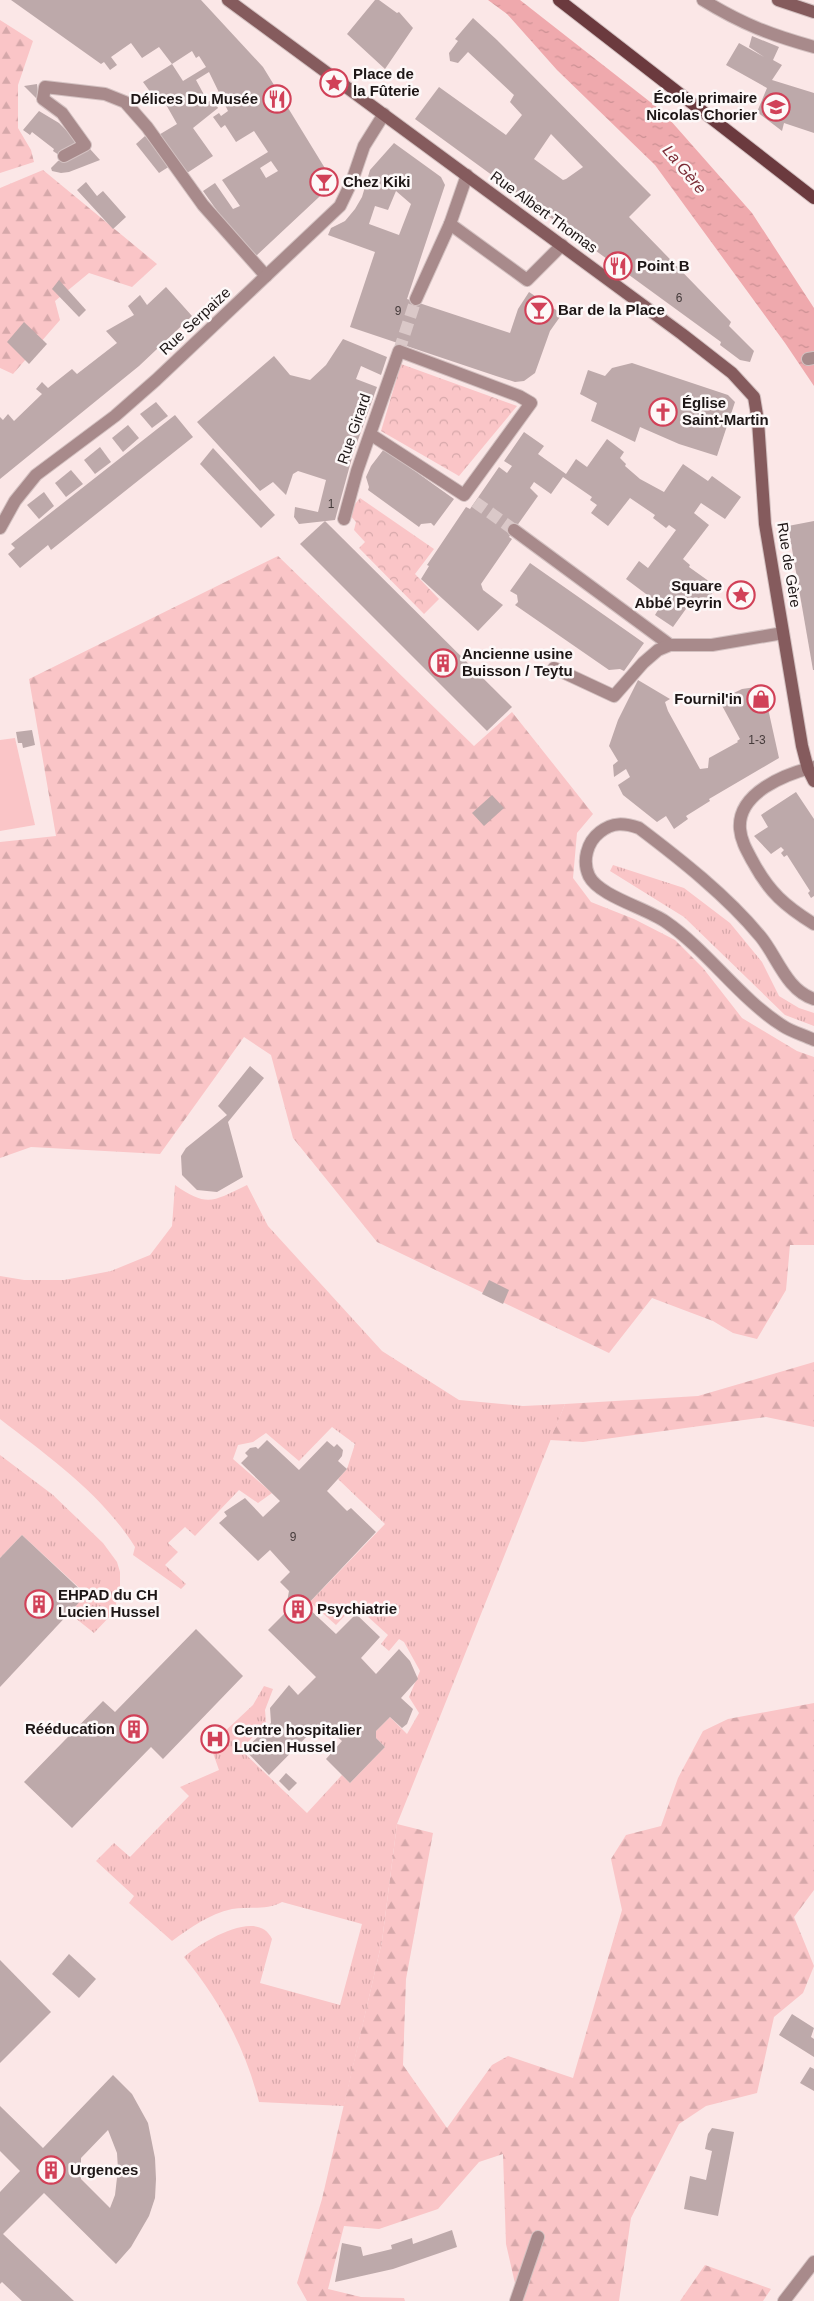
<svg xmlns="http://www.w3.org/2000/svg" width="814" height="2301" font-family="Helvetica,sans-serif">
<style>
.grass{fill:url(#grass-tufts)}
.forest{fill:url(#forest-firs)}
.park{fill:url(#park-crowns)}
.garden{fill:#fac5c7}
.water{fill:url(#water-ripples)}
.building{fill:#bda9aa;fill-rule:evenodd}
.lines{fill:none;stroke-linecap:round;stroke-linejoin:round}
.street-tunnel{stroke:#dac8c8;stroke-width:12;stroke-dasharray:12 6;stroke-linecap:butt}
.street-casing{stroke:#d3c1c1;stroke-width:14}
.secondary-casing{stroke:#d3c1c1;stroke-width:14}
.primary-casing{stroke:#d3c1c1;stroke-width:14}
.street{stroke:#a88a8b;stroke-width:12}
.secondary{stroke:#855b5d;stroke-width:12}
.primary{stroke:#6b3a3e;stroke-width:12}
.labels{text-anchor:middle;stroke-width:5;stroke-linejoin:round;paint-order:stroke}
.number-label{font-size:12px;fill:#453b3b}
.poi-label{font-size:15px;font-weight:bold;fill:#1d1616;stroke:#fdf8f8;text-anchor:start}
.street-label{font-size:15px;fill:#1d1616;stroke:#fdf8f8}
.water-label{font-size:16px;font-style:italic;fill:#792934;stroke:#fdf8f8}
</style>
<defs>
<pattern id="grass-tufts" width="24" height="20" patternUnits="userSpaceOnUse" patternTransform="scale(1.25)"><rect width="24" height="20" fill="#fac5c7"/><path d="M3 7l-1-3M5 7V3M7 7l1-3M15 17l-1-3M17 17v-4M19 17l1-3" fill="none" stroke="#d6a8aa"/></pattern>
<pattern id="forest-firs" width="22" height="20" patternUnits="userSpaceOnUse" patternTransform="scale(1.25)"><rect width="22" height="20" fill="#fac5c7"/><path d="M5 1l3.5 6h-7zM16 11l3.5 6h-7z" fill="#d6a8aa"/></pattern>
<pattern id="park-crowns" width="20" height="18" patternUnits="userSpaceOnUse" patternTransform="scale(1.25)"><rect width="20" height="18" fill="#fac5c7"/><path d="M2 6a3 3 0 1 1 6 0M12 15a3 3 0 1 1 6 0" fill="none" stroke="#d6a8aa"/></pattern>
<pattern id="water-ripples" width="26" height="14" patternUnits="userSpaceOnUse" patternTransform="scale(1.25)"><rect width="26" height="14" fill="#efa9ad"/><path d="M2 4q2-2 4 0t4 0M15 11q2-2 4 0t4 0" fill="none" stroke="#cc9194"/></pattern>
</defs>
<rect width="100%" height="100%" fill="#fbe7e7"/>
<g class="grass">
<path d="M613 865 684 888 730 923 762 962 779 996 799 1008 814 1013V1026L785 1015 684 917 610 871Z"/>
<path d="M175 1185C208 1208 213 1201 247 1185L268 1226 382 1351 459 1400 523 1406 565 1404 397 1824 382 1941 344 2106 259 2102C245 2047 220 2001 184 1957 201 1943 257 1907 272 1939L260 1983 340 2005 362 1924 282 1902C266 1911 249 1906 232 1909 209 1914 190 1928 172 1941L129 1903 134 1896 96 1861 114 1843 130 1857 189 1796 180 1787 219 1770 213 1753 222 1734 253 1705 264 1686 273 1689 265 1710 266 1722 241 1750 307 1813 342 1775 350 1783 385 1747 376 1738V1731L390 1717 407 1734 419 1713 409 1697 420 1671 404 1642 399 1639 389 1651 381 1644 388 1635 355 1605 336 1625 310 1602 385 1524 338 1479 347 1469 355 1444 332 1427 299 1461 266 1433 253 1442 238 1445 233 1459 272 1493 258 1503 239 1490 195 1536 185 1527 168 1543 178 1552 165 1565 186 1584 181 1589 133 1555 135 1547C102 1494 49 1457 0 1419V1276L24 1280H64L111 1271 150 1255 172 1226Z"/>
<path d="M0 1455 53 1495 103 1543 117 1562 120 1572V1593L112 1614 94 1633 69 1613 86 1594 22 1535 0 1558Z"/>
</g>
<g class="forest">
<path d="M0 20 33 41 18 85V128L31 150 34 162 0 173Z"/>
<path d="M43 170 157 264 132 287 89 273 55 301 60 320 13 374 0 368V188Z"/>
<path d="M278 556 474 746 512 712 593 814 577 833 573 878 591 902 634 919 675 940 703 968 742 1018 797 1051 814 1057V1245H790L786 1290 757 1339 733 1333 713 1321 652 1298 609 1353 377 1242 293 1138 271 1055 244 1037 160 1154 31 1147 0 1158V842L56 836 29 679Z"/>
<path d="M814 1362V1427L766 1417 583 1442 550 1440 565 1404 698 1396Z"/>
<path d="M814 1703V1890L794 1917 814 1966 803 1993 774 2017 757 2093 706 2106 679 2124 631 2218 619 2301H519L506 2244 503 2154 479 2162 438 2209 379 2229 344 2226 328 2289 361 2297 404 2298 405 2301H307L297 2283 322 2199 382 1941 397 1824 433 1833 406 1979 403 2065 447 2128 492 2065 508 2056 573 2078 622 1910 611 1859 626 1835 661 1826 678 1778 703 1731 728 1719Z"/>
<path d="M705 2265 771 2289 763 2301H680Z"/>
</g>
<g class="park">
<path d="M401 364 517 406 459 476 381 431Z"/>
<path d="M360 498 434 549 415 574 439 599 424 614 359 548 365 542 354 530 356 522 348 513Z"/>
</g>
<path class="garden" d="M15 738 35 825 0 831V740Z"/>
<path class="water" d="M488 0H520L663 112 752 213 814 308V386L785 343 655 165 557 70 507 14Z"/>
<g class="building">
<path d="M11 0H201L263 67 334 183 256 256 228 226 203 191 215 183 233 209 240 206 222 180 268 152 254 131 236 142 225 125 221 128 213 117 219 113 221 116 228 111 209 72 196 80 208 102 213 99 218 108 193 128 213 156 187 173 157 136 177 124 164 101 159 104 143 82 172 64 183 81 206 67 199 56 196 58 192 51 172 64 159 47 142 58 131 43 111 57 117 65 110 70 104 62 101 64ZM271 161 278 171 266 178 260 168Z"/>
<path d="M375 0H379L397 13 399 12 413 28 385 69 347 34Z"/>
<path d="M473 18 497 40 651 195 629 217 731 322 729 326 754 351 750 362 740 360 720 345 721 342 415 119 439 87 506 135 522 115 510 102 514 95 468 52 458 63 450 61 449 53 458 41 455 39ZM551 134 583 167 566 179 563 180 534 159Z"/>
<path d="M752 36 779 47 773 60 782 65 772 80 814 93V133L784 123 782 131 757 112 767 88 726 65 739 43 764 57 749 47Z"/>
<path d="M37 84 39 101 24 86Z"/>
<path d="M39 111 59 123 77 141 59 155 53 151 54 149 32 132 30 135 23 130Z"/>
<path d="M145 136 170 166 159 173 136 144Z"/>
<path d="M394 143 441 177 445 185 407 299 510 333 518 309 529 292 562 314 550 331 535 373 524 381 515 382 496 376 350 327 375 252 328 235 331 228 345 221 355 209 362 197 370 170ZM396 191 411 204 399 235 369 224 375 206 388 210Z"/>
<path d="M90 149 100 160 69 172 61 173 52 171 51 168 58 161Z"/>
<path d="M86 182 97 196 103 191 126 217 113 229 77 190Z"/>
<path d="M59 280 86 310 79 317 52 289Z"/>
<path d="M166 287 192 316 139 366 0 479V417L3 420 8 414 14 421 42 394 36 389 42 382 48 388 72 369 77 374 117 343 106 331 134 315 128 306 140 295 147 305Z"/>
<path d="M24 322 47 344 29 364 7 342Z"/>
<path d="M343 339 387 357 381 375 361 366 356 379 377 387 353 454 335 520 299 524 294 517 295 507 318 512 326 480 298 471 293 474 286 495 273 482 260 491 197 422 274 356 290 375 310 380 326 365Z"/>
<path d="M632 363 728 395 735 402 717 456 679 444 640 427 635 442 591 421 597 403 580 394 588 370 605 376 612 368Z"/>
<path d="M156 402 168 416 152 428 140 414Z"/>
<path d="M175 415 193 437 51 550 48 545 20 568 8 554 15 548 11 544Z"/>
<path d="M128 425 139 438 123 452 112 438Z"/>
<path d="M524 432 544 446 538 454 566 474 576 459 587 467 607 439 624 452 620 458 626 464 625 466 640 479 664 492 683 464 708 481 712 476 741 497 725 519 701 503 694 513 709 525 683 559 690 565 689 567 717 587 703 606 693 599 673 627 655 615 658 610 650 605 654 600 626 579 639 561 648 568 676 530 669 525 666 528 653 518 655 515 630 498 608 526 591 513 597 505 590 500 592 497 563 477 551 494 534 482 530 488 538 496 509 537 512 539 481 584 483 590 503 605 478 631 421 579 429 566 427 565 466 507 470 509 499 467 507 473 512 466 504 461Z"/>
<path d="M100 447 111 462 95 474 84 460Z"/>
<path d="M213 448 275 515 261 528 200 464Z"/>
<path d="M384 449 454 499 434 526 431 523 421 524 419 527 368 490 369 487 366 477 371 466Z"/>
<path d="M71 470 83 484 66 497 55 483Z"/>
<path d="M44 492 54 506 39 519 27 505Z"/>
<path d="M325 521 512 707 487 731 300 544Z"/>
<path d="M814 521V670H813L788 526Z"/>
<path d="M530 563 644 643 624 671 620 669 609 670 515 605 518 602 517 595 510 591Z"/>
<path d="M638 680 670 699 665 702 668 711 700 769 708 768 709 758 738 742 737 741 740 739 719 700 742 689 763 686 779 758 709 799 710 801 686 816 688 819 674 829 666 816 657 822 623 795 618 785 630 777 626 769 614 777 613 765 618 761 609 746 618 720Z"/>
<path d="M32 730 35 745 23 748 22 743H18L16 732Z"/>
<path d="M796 792 814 819V896L811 898 808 893 810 891 787 855 784 857 781 853 784 850 781 847 771 854 754 836 768 827 761 815Z"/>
<path d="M492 795 504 808 484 826 472 813Z"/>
<path d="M250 1066 264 1078 228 1122 243 1177 217 1192 197 1190 182 1175 181 1156 186 1148 227 1115 218 1106Z"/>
<path d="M489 1280 509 1290 503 1304 482 1294Z"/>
<path d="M267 1440 299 1470 327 1441 334 1447 337 1444 343 1450 342 1456 338 1461 347 1469 327 1491 347 1511 351 1508 376 1532 306 1606 336 1634 356 1614 380 1637 361 1658 376 1674 399 1649 410 1661 418 1679 401 1698 413 1709 407 1724 402 1728 390 1717 376 1731V1738L385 1747 350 1783 326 1759 342 1741 324 1725H318L269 1775 245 1750 271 1723 270 1708 289 1685 298 1695 316 1677 268 1630 285 1613 289 1591 280 1582 290 1572 270 1550 258 1561 219 1523 227 1516 224 1512 245 1498 263 1517 280 1501 241 1463 248 1456 245 1453 250 1448 256 1447 258 1449Z"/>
<path d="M22 1535 86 1595 0 1687V1558Z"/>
<path d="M196 1629 243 1676 163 1759 151 1747 72 1828 24 1782 103 1701 115 1712Z"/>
<path d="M286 1773 297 1783 289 1791 279 1781Z"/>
<path d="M69 1954 96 1979 79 1998 52 1974Z"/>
<path d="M0 1960 51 2012 0 2063Z"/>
<path d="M792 2014 814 2028 811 2037 814 2039V2057L779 2035Z"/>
<path d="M810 2067 814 2069V2091L800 2083Z"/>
<path d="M113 2075 132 2094 148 2123 155 2158 156 2179 155 2198 149 2216 131 2247 116 2264 44 2193 3 2234 74 2301H22L2 2282 0 2284V2192L20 2171 0 2151V2106L43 2148ZM108 2130 117 2153 118 2169 115 2195 110 2208 81 2179V2158Z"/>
<path d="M712 2128 734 2132 718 2216 684 2209 690 2176 706 2180 712 2151 705 2149 708 2134Z"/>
<path d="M452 2230 457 2247 393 2269 335 2282 342 2243 361 2247 363 2256 392 2249 391 2245 412 2238 413 2244Z"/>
</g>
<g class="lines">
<g class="street-tunnel">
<path d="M399 351 416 299"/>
<path d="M475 502 514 530"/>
</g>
<g class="street-casing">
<g id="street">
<path d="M703 0C742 24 771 35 814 47"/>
<path d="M64 156 85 145 62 113 43 99 45 87 105 94 125 102 147 127 203 205 266 276"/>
<path d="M467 175 450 224 527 280 562 245"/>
<path d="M416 299 450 224"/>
<path d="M808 359 814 358"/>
<path d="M344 519 357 471 399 351 519 396 531 403 464 495 370 434"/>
<path d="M0 528 15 501 36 475 115 416 156 380 340 206 352 181 364 146 384 114"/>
<path d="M514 530 670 645"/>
<path d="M554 668 614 696 643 663 658 650 670 645H712L783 633"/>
<path d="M814 767C785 774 737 793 740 829 741 841 747 851 753 862 769 892 785 906 814 924"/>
<path d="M814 999C786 990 777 956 760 936 727 896 680 859 639 828 624 823 613 822 600 832 587 842 582 861 589 876 599 896 646 908 666 922 708 951 740 999 783 1026 792 1032 804 1035 814 1040"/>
<path d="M516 2301 538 2237"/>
<path d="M784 2301 814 2262"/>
</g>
</g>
<g class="secondary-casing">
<g id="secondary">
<path d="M228 0 682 334 732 373 754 397 758 421 765 524 802 746 808 769 814 781"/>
<path d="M778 0 814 12"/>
</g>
</g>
<g class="primary-casing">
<path id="primary" d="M559 0 814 198"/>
</g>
<use href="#street" class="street"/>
<use href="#secondary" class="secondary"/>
<use href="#primary" class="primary"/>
</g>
<defs>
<g id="sight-ring" transform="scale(1.4375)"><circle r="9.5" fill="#fdf8f8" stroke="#d14158" stroke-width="1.5"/><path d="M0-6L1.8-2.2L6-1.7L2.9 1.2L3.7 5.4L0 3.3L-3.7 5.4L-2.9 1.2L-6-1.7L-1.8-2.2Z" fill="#d14158"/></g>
<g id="restaurant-ring" transform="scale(1.4375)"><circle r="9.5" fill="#fdf8f8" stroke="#d14158" stroke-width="1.5"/><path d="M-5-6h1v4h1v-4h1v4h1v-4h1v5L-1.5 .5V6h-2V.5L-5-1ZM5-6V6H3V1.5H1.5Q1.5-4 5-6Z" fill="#d14158"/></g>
<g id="school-ring" transform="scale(1.4375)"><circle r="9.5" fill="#fdf8f8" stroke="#d14158" stroke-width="1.5"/><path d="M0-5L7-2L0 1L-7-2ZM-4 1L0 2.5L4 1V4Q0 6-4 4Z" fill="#d14158"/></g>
<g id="bar-ring" transform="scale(1.4375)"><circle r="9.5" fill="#fdf8f8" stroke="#d14158" stroke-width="1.5"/><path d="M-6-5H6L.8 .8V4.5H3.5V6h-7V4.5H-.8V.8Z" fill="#d14158"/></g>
<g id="church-ring" transform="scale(1.4375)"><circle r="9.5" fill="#fdf8f8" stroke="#d14158" stroke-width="1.5"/><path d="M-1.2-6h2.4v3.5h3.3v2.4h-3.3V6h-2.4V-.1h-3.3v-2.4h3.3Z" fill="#d14158"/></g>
<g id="building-ring" transform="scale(1.4375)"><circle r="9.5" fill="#fdf8f8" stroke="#d14158" stroke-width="1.5"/><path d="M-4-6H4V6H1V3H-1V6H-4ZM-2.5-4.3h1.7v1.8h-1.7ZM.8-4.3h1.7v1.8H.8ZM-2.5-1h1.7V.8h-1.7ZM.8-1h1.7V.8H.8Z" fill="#d14158"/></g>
<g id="shop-ring" transform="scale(1.4375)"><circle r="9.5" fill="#fdf8f8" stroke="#d14158" stroke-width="1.5"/><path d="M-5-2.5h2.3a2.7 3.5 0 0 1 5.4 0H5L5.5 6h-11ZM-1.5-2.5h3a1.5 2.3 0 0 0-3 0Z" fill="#d14158"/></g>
<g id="hospital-ring" transform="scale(1.4375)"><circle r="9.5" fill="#fdf8f8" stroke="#d14158" stroke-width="1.5"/><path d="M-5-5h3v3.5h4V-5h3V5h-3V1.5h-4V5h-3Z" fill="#d14158"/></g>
</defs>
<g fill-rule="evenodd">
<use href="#sight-ring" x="334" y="83"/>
<use href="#restaurant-ring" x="277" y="99"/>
<use href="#school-ring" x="776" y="107"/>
<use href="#bar-ring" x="324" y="182"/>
<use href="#restaurant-ring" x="618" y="266"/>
<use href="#bar-ring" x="539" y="310"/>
<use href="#church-ring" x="663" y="412"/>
<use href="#sight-ring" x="741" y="595"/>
<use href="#building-ring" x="443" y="663"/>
<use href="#shop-ring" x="761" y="699"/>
<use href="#building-ring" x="39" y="1604"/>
<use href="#building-ring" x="298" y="1609"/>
<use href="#building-ring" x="134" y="1729"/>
<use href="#hospital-ring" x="215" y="1739"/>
<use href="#building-ring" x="51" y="2170"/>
</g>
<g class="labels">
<g class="number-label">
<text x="679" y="302">6</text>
<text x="398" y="315">9</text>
<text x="331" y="508">1</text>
<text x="757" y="744">1-3</text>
<text x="293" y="1541">9</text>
</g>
<g class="poi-label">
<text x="353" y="79">Place de<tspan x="353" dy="17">la Fûterie</tspan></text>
<text x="757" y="103" text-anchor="end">École primaire<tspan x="757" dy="17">Nicolas Chorier</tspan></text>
<text x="258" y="104" text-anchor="end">Délices Du Musée</text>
<text x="343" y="187">Chez Kiki</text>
<text x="637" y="271">Point B</text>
<text x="558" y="315">Bar de la Place</text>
<text x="682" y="408">Église<tspan x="682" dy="17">Saint-Martin</tspan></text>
<text x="722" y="591" text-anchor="end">Square<tspan x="722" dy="17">Abbé Peyrin</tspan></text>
<text x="462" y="659">Ancienne usine<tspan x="462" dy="17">Buisson / Teytu</tspan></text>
<text x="742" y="704" text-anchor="end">Fournil'in</text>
<text x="58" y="1600">EHPAD du CH<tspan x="58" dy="17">Lucien Hussel</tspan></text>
<text x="317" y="1614">Psychiatrie</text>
<text x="115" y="1734" text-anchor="end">Rééducation</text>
<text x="234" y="1735">Centre hospitalier<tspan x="234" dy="17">Lucien Hussel</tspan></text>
<text x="70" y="2175">Urgences</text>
</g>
<g class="street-label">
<text transform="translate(544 212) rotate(36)" y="5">Rue Albert Thomas</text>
<text transform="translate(195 321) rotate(-43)" y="5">Rue Serpaize</text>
<text transform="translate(354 429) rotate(-71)" y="5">Rue Girard</text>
<text transform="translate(789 565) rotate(81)" y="5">Rue de Gère</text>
</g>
<g class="water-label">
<text transform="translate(685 169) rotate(50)" y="6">La Gère</text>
</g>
</g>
</svg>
